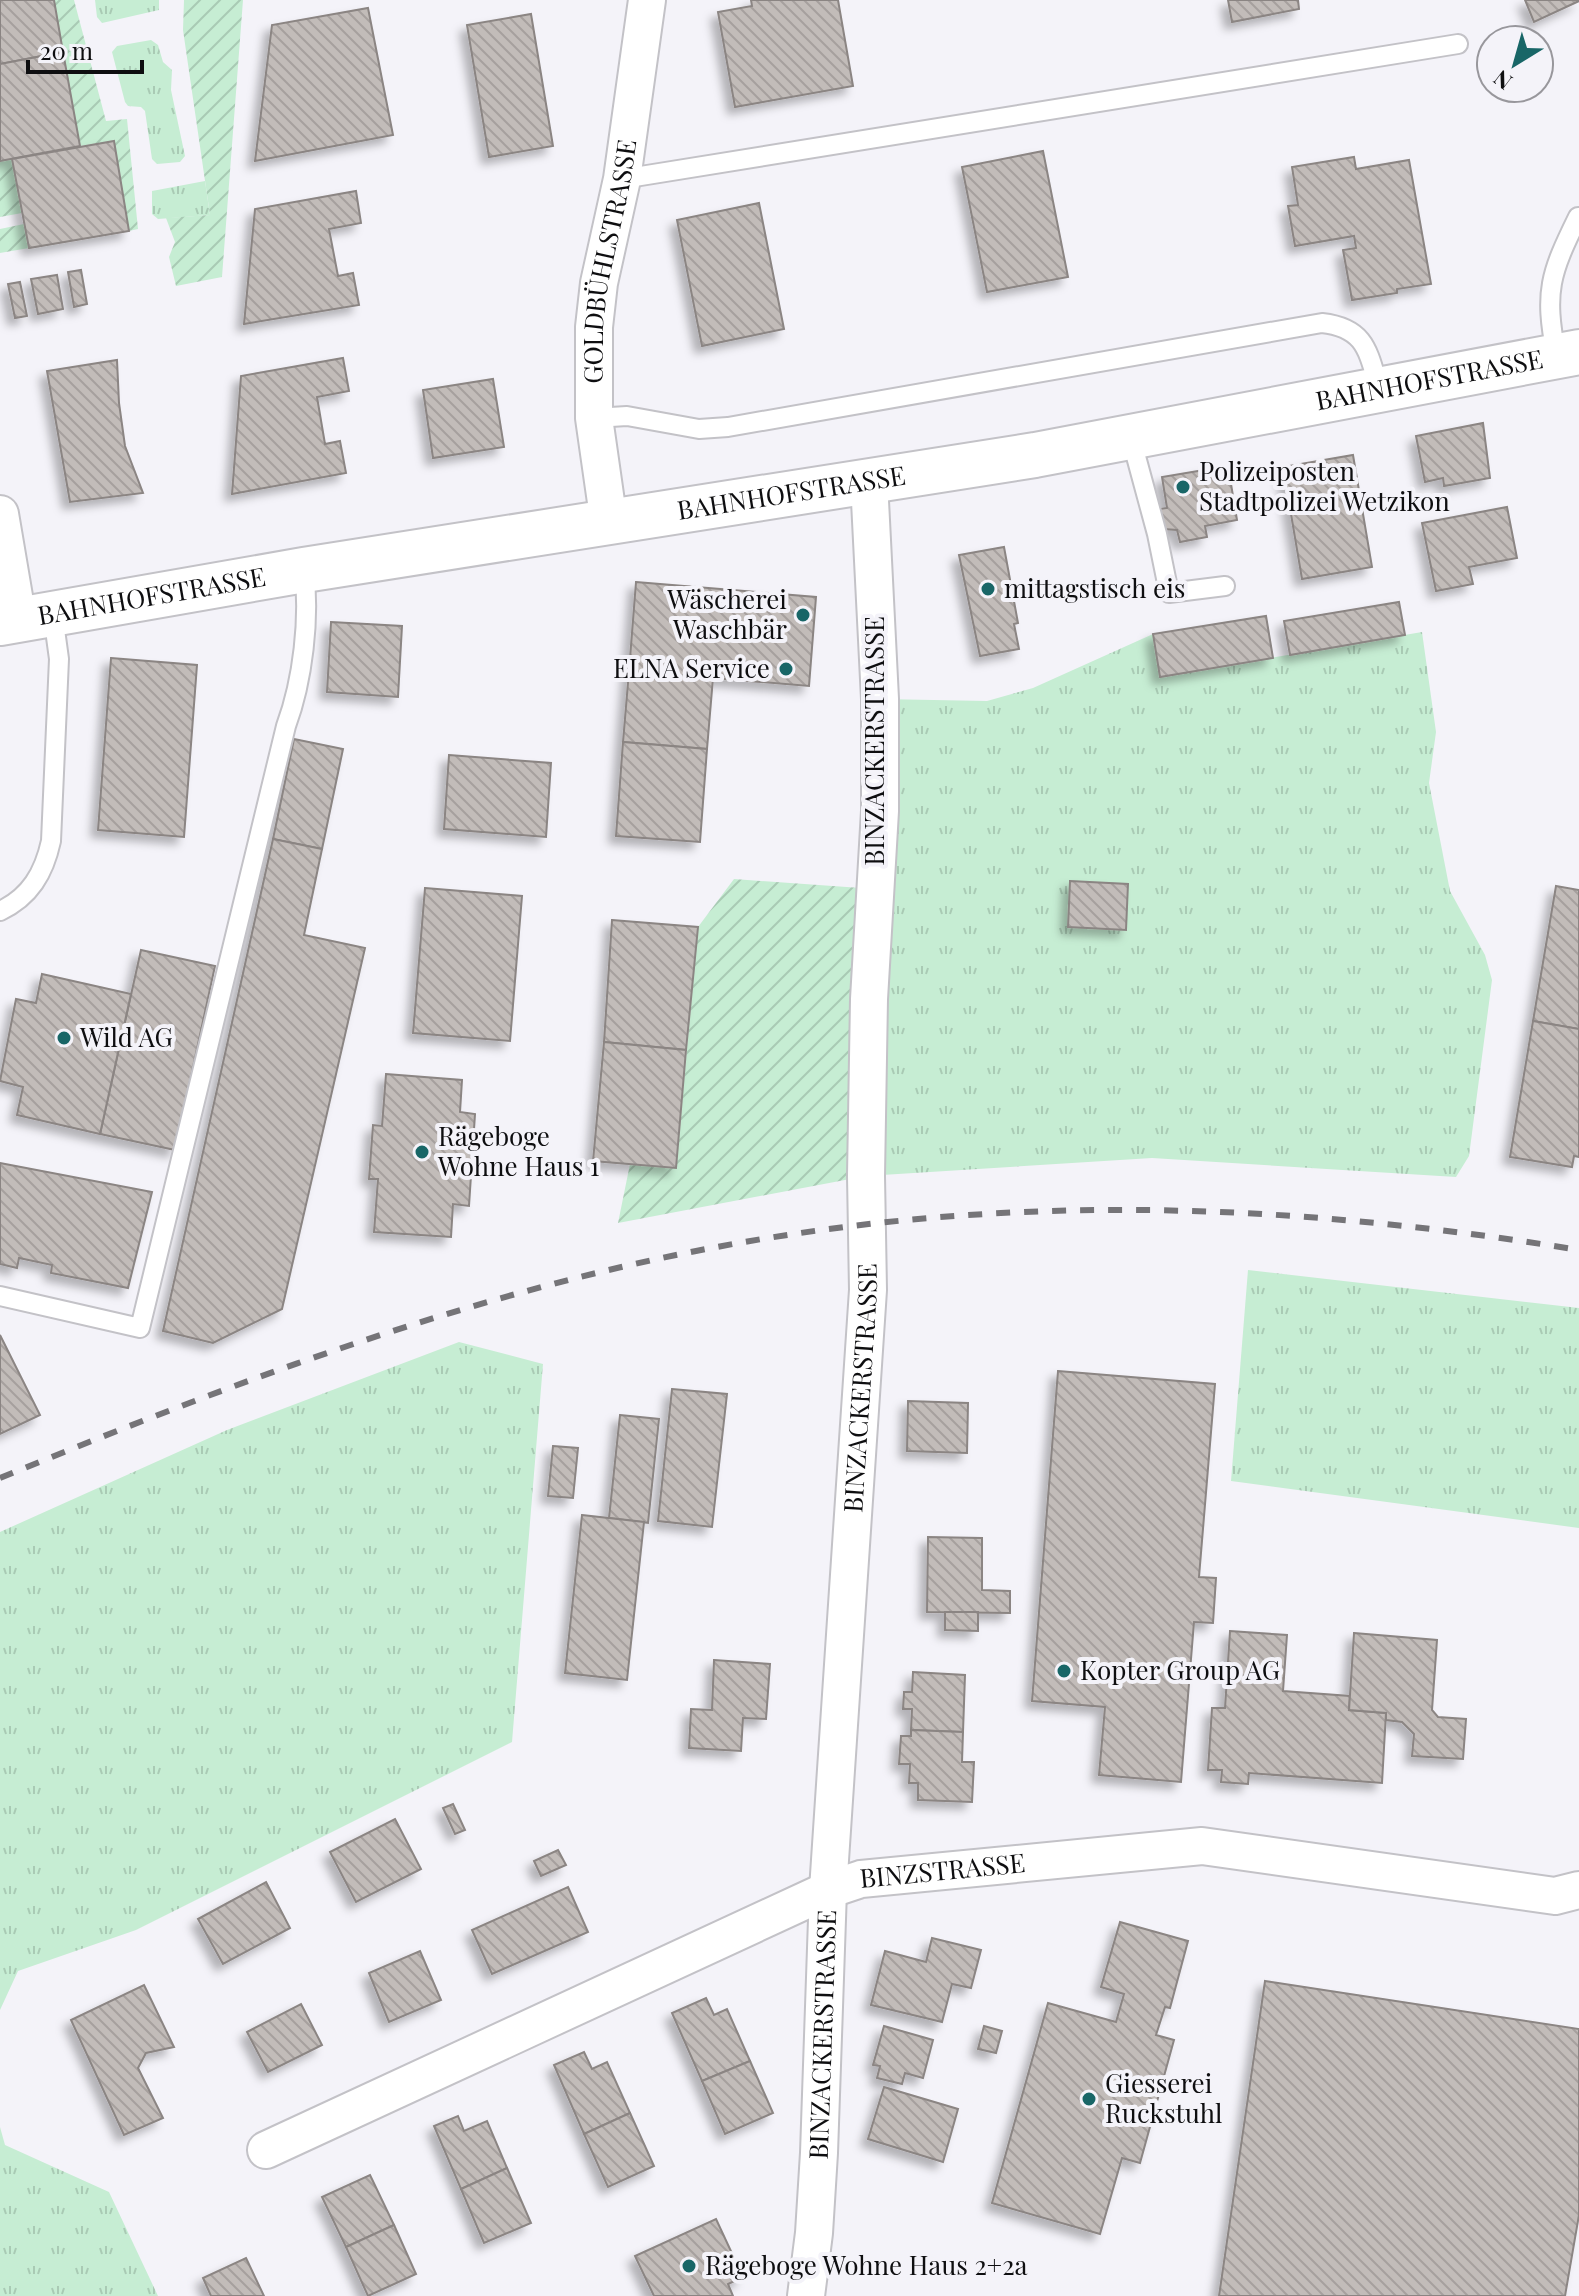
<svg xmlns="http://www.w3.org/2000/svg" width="1579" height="2296" font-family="'Playfair Display',serif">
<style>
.grass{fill:url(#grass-tufts)}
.garden{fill:url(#garden-furrows)}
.building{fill:url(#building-back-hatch);stroke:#8b8583;stroke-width:2;filter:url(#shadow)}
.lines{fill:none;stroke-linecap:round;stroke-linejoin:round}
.service-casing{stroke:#c3c2c7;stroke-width:22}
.minor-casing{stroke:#c3c2c7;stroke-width:40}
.secondary-casing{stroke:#c3c2c7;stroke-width:48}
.service{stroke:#fff;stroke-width:18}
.minor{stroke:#fff;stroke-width:36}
.secondary{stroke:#fff;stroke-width:44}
.rail{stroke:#757478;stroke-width:6;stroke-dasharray:14 14;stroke-linecap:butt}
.poi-dot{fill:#186667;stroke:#f4f3f9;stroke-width:3}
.labels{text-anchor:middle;stroke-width:8;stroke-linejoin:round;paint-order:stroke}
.street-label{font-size:26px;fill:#0e0e10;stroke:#f4f3f9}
.poi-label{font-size:26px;fill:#0e0e10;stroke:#f4f3f9;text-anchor:start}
</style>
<defs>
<pattern id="grass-tufts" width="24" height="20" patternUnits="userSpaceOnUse" patternTransform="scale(2)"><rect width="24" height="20" fill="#c6edd3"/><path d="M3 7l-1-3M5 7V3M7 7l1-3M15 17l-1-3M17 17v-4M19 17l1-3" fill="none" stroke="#a9cab4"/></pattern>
<pattern id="garden-furrows" width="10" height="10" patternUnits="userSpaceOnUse" patternTransform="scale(2)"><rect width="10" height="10" fill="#c6edd3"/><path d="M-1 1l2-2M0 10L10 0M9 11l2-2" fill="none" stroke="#a9cab4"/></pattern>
<pattern id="building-back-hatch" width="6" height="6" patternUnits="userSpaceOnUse" patternTransform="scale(2)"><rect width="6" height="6" fill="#c2bcb9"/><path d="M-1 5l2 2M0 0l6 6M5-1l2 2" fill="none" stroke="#a6a09e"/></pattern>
<filter id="shadow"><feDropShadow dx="-7" dy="7" stdDeviation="4" flood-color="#0004"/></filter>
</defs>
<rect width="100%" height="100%" fill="#f4f3f9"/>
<g class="grass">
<path d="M95 0H159V10L102 23 97 17Z"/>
<path d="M151 40 158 45 163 62 172 70 171 90 185 156 180 162 157 164 152 159 145 111 141 107 128 106 125 102 112 52 117 46Z"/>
<path d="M205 181 210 215 158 219 152 214V191Z"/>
<path d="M1422 632 1436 732 1429 783 1450 891 1485 955 1492 980 1469 1156 1456 1177 1152 1158 866 1176 880 699 987 701 1033 688 1153 634 1160 677Z"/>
<path d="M1248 1270 1579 1308V1528L1231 1481Z"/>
<path d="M459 1342 543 1364 512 1742 136 1930 18 1971 0 2010V1532L227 1430Z"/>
<path d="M0 2127 5 2145 109 2192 158 2296H0Z"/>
</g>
<g class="garden">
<path d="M54 0H74L106 121 127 119 138 229 129 231 114 141 80 146Z"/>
<path d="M184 0H243L222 277 176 286 169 257 175 242 166 218 210 215 183 30Z"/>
<path d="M12 159 22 213 0 217V161Z"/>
<path d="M24 224 29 248 0 253V229Z"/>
<path d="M734 879 875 889 866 1176 618 1223 630 1164 676 1168 698 927Z"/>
</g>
<g class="building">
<path d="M0 0H54L63 52 0 64Z"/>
<path d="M751 0H838L853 86 735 107 718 12 752 6Z"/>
<path d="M1228 0H1298L1299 9 1232 22Z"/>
<path d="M1525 0H1579V1L1534 22Z"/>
<path d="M368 8 393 135 255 161 272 25Z"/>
<path d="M531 14 553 146 489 157 467 25Z"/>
<path d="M63 52 80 146 0 161V64Z"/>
<path d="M114 141 129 231 29 248 12 159Z"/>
<path d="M1043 151 1068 277 987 292 962 167Z"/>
<path d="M1354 157 1356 169 1409 160 1431 284 1397 289V293L1352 300 1343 250 1356 248 1354 236 1295 246 1288 206 1298 205 1292 167Z"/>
<path d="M356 191 361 223 329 229 338 276 353 273 359 305 244 324 255 209Z"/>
<path d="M759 203 784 329 702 346 677 220Z"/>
<path d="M81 270 87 304 74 307 68 272Z"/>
<path d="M57 275 63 309 38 314 31 279Z"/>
<path d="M20 282 27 316 15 318 8 284Z"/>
<path d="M343 358 349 391 317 397 325 444 340 441 346 473 232 494 241 376Z"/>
<path d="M117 360 119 403 125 446 143 493 70 502 47 371Z"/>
<path d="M493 379 504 447 433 458 423 390Z"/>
<path d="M1483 423 1490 478 1444 486 1443 478 1425 482 1416 436Z"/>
<path d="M1353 455 1372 567 1302 579 1283 467Z"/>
<path d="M1228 466 1237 520 1205 526 1207 537 1180 542 1177 530 1163 529 1159 509 1167 508 1162 477Z"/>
<path d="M1507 507 1517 558 1469 567 1473 584 1436 591 1422 523Z"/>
<path d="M1004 547 1018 623 1014 624 1019 649 980 656 959 555Z"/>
<path d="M636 582 816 597 809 686 629 671Z"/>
<path d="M1399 602 1405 635 1290 655 1284 621Z"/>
<path d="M1266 616 1273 658 1160 677 1153 634Z"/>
<path d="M331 622 402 626 398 697 327 692Z"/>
<path d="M111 658 197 665 184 837 98 830Z"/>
<path d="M629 671 713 678 707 749 623 742Z"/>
<path d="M294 739 343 749 322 849 273 839Z"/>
<path d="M623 742 707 749 700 842 616 836Z"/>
<path d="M449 755 551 763 546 837 444 829Z"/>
<path d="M273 839 322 849 304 935 365 948 282 1309 213 1343 163 1331Z"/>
<path d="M1070 881 1128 884 1126 930 1068 927Z"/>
<path d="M1556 886 1579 890V1029L1533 1021Z"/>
<path d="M425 888 522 896 510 1041 413 1033Z"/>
<path d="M612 920 698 927 686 1050 604 1042Z"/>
<path d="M141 950 215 966 175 1150 100 1134Z"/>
<path d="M42 974 131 994 100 1134 17 1115 23 1087 0 1081 16 999 36 1003Z"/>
<path d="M1533 1021 1579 1029V1157L1574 1156 1572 1167 1510 1157Z"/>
<path d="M604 1042 686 1050 676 1168 593 1161Z"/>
<path d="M386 1074 462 1080 460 1112 475 1114 469 1206 453 1204 451 1237 374 1232 378 1179H369L373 1125 382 1126Z"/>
<path d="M0 1163 152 1192 128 1288 51 1273 52 1265 19 1258 17 1268 0 1264Z"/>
<path d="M0 1335 40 1415 0 1434Z"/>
<path d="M1058 1371 1215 1384 1199 1577 1216 1578 1213 1623 1194 1622 1181 1782 1099 1775 1105 1707 1032 1701Z"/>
<path d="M672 1389 727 1394 712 1527 658 1521Z"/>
<path d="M908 1401 968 1403 967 1453 907 1451Z"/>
<path d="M620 1415 659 1419 648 1523 609 1518Z"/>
<path d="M553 1446 578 1448 573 1498 548 1496Z"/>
<path d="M582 1515 644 1522 627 1680 565 1673Z"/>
<path d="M928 1537 982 1538V1590L1010 1591V1613L927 1612Z"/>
<path d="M945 1612H978V1631L945 1630Z"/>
<path d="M1230 1631 1287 1635 1283 1691 1350 1696 1349 1710 1386 1713 1382 1783 1249 1773 1248 1784 1221 1782 1222 1770H1208L1212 1708H1225Z"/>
<path d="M1354 1633 1437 1640 1432 1710 1438 1717 1466 1719 1463 1759 1412 1756 1414 1734 1402 1722 1386 1720V1713L1349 1710Z"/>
<path d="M714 1660 770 1664 766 1719 743 1718 741 1751 689 1748 691 1709 712 1710Z"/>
<path d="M913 1672 965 1675 963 1732 911 1730 912 1709H903L904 1692H912Z"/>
<path d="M911 1730 963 1732 962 1762H974L972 1802 918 1800V1783H909L910 1764H899L901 1736H911Z"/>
<path d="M453 1804 465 1830 455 1834 443 1808Z"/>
<path d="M395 1819 421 1869 356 1902 330 1852Z"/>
<path d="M558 1850 566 1865 541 1876 534 1861Z"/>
<path d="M266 1882 290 1928 223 1964 198 1919Z"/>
<path d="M568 1887 588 1932 492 1974 472 1930Z"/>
<path d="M1120 1922 1188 1941 1170 2008 1165 2007 1156 2035 1174 2040 1140 2163 1122 2158 1100 2234 992 2203 1048 2003 1116 2022 1124 1994 1101 1987Z"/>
<path d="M932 1938 981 1950 971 1988 952 1984 942 2022 871 2005 885 1951 926 1962Z"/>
<path d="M420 1951 441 2000 389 2022 369 1973Z"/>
<path d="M1265 1981 1579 2029V2215L1565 2296H1219Z"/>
<path d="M144 1985 174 2047 146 2053 138 2068 163 2118 124 2135 71 2020Z"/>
<path d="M706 1998 714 2015 727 2009 750 2061 702 2081 672 2013Z"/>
<path d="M301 2004 322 2045 268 2072 247 2032Z"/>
<path d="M884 2026 933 2040 923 2078 905 2073 902 2084 877 2078 880 2066 873 2065Z"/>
<path d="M984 2026 1002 2031 996 2053 978 2049Z"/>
<path d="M584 2052 592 2069 607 2062 630 2113 584 2134 554 2065Z"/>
<path d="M750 2061 773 2113 725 2134 702 2081Z"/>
<path d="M884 2087 958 2109 943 2162 868 2139Z"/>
<path d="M630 2113 654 2166 608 2187 584 2134Z"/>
<path d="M458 2116 464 2131 487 2121 507 2168 461 2189 434 2126Z"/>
<path d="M507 2168 531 2223 484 2243 461 2189Z"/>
<path d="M370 2175 394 2225 346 2247 322 2197Z"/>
<path d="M716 2219 743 2277 728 2284 733 2296H654L635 2256Z"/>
<path d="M394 2225 416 2274 368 2296 346 2247Z"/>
<path d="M246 2258 264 2296H211L203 2278Z"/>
</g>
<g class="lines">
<g class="service-casing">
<g id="service">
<path d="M622 179 1458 44"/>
<path d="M1556 354C1544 291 1550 274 1578 217"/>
<path d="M594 418 627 416 699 429 728 427 1322 323C1367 328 1368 353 1380 391"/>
<path d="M1131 438 1157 534 1169 593 1225 586"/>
<path d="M0 911C30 897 44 873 51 841L59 659 53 615"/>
<path d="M0 1296 140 1328 286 726C303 680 310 618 304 570"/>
</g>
</g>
<g class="minor-casing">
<g id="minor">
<path d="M0 514 18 620"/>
<path id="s1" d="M609 523 594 418V327L599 283 622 179 647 0"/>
<path id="s2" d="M266 2150 828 1890 861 1879 1202 1846 1555 1896 1579 1890"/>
<path id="s3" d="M806 2296 814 2233 819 2153 828 1890 868 1290 866 1176 869 999 880 811V699L869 481"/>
</g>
</g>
<g class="secondary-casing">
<g id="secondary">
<path id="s4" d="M0 623 304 570 1035 455 1579 352"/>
</g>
</g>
<use href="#service" class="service"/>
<use href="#minor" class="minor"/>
<use href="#secondary" class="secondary"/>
<path class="rail" d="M0 1478C225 1386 457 1298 696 1251 993 1192 1281 1201 1579 1250"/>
</g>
<g class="poi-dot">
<circle cx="1183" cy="487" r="8"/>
<circle cx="988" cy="589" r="8"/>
<circle cx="803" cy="615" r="8"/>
<circle cx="786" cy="669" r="8"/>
<circle cx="64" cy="1038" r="8"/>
<circle cx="422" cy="1152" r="8"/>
<circle cx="1064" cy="1671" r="8"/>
<circle cx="1089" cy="2099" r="8"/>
<circle cx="689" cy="2266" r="8"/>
</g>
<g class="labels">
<g class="street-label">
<text dy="9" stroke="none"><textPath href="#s1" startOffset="264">GOLDBÜHLSTRASSE</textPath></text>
<text dy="9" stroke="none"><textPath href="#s4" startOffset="1450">BAHNHOFSTRASSE</textPath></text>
<text dy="9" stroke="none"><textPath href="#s4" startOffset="802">BAHNHOFSTRASSE</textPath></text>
<text dy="9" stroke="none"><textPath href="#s4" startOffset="154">BAHNHOFSTRASSE</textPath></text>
<text transform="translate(875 741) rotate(-90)" y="9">BINZACKERSTRASSE</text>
<text dy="9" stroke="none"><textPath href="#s3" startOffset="910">BINZACKERSTRASSE</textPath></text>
<text dy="9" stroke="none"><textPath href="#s2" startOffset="736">BINZSTRASSE</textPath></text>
<text dy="9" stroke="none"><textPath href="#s3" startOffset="262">BINZACKERSTRASSE</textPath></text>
</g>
<g class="poi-label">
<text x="1199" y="481">Polizeiposten<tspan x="1199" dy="30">Stadtpolizei Wetzikon</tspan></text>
<text x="1004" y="598">mittagstisch eis</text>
<text x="787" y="609" text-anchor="end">Wäscherei<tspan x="787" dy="30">Waschbär</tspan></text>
<text x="770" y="678" text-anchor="end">ELNA Service</text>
<text x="80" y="1047">Wild AG</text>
<text x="438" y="1146">Rägeboge<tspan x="438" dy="30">Wohne Haus 1</tspan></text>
<text x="1080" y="1680">Kopter Group AG</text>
<text x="1105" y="2093">Giesserei<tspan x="1105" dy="30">Ruckstuhl</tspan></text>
<text x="705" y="2275">Rägeboge Wohne Haus 2+2a</text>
</g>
</g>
<g transform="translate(1515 64) rotate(217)"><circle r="38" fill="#f4f3f9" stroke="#98979c" stroke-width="2"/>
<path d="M0-6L14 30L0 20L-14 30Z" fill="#186667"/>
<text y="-12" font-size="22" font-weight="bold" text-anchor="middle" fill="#0e0e10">N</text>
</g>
<path d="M28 60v12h114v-12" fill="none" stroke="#0e0e10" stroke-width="4"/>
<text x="40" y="60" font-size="24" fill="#0e0e10" stroke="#f4f3f9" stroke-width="6" paint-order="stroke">20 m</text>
</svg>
